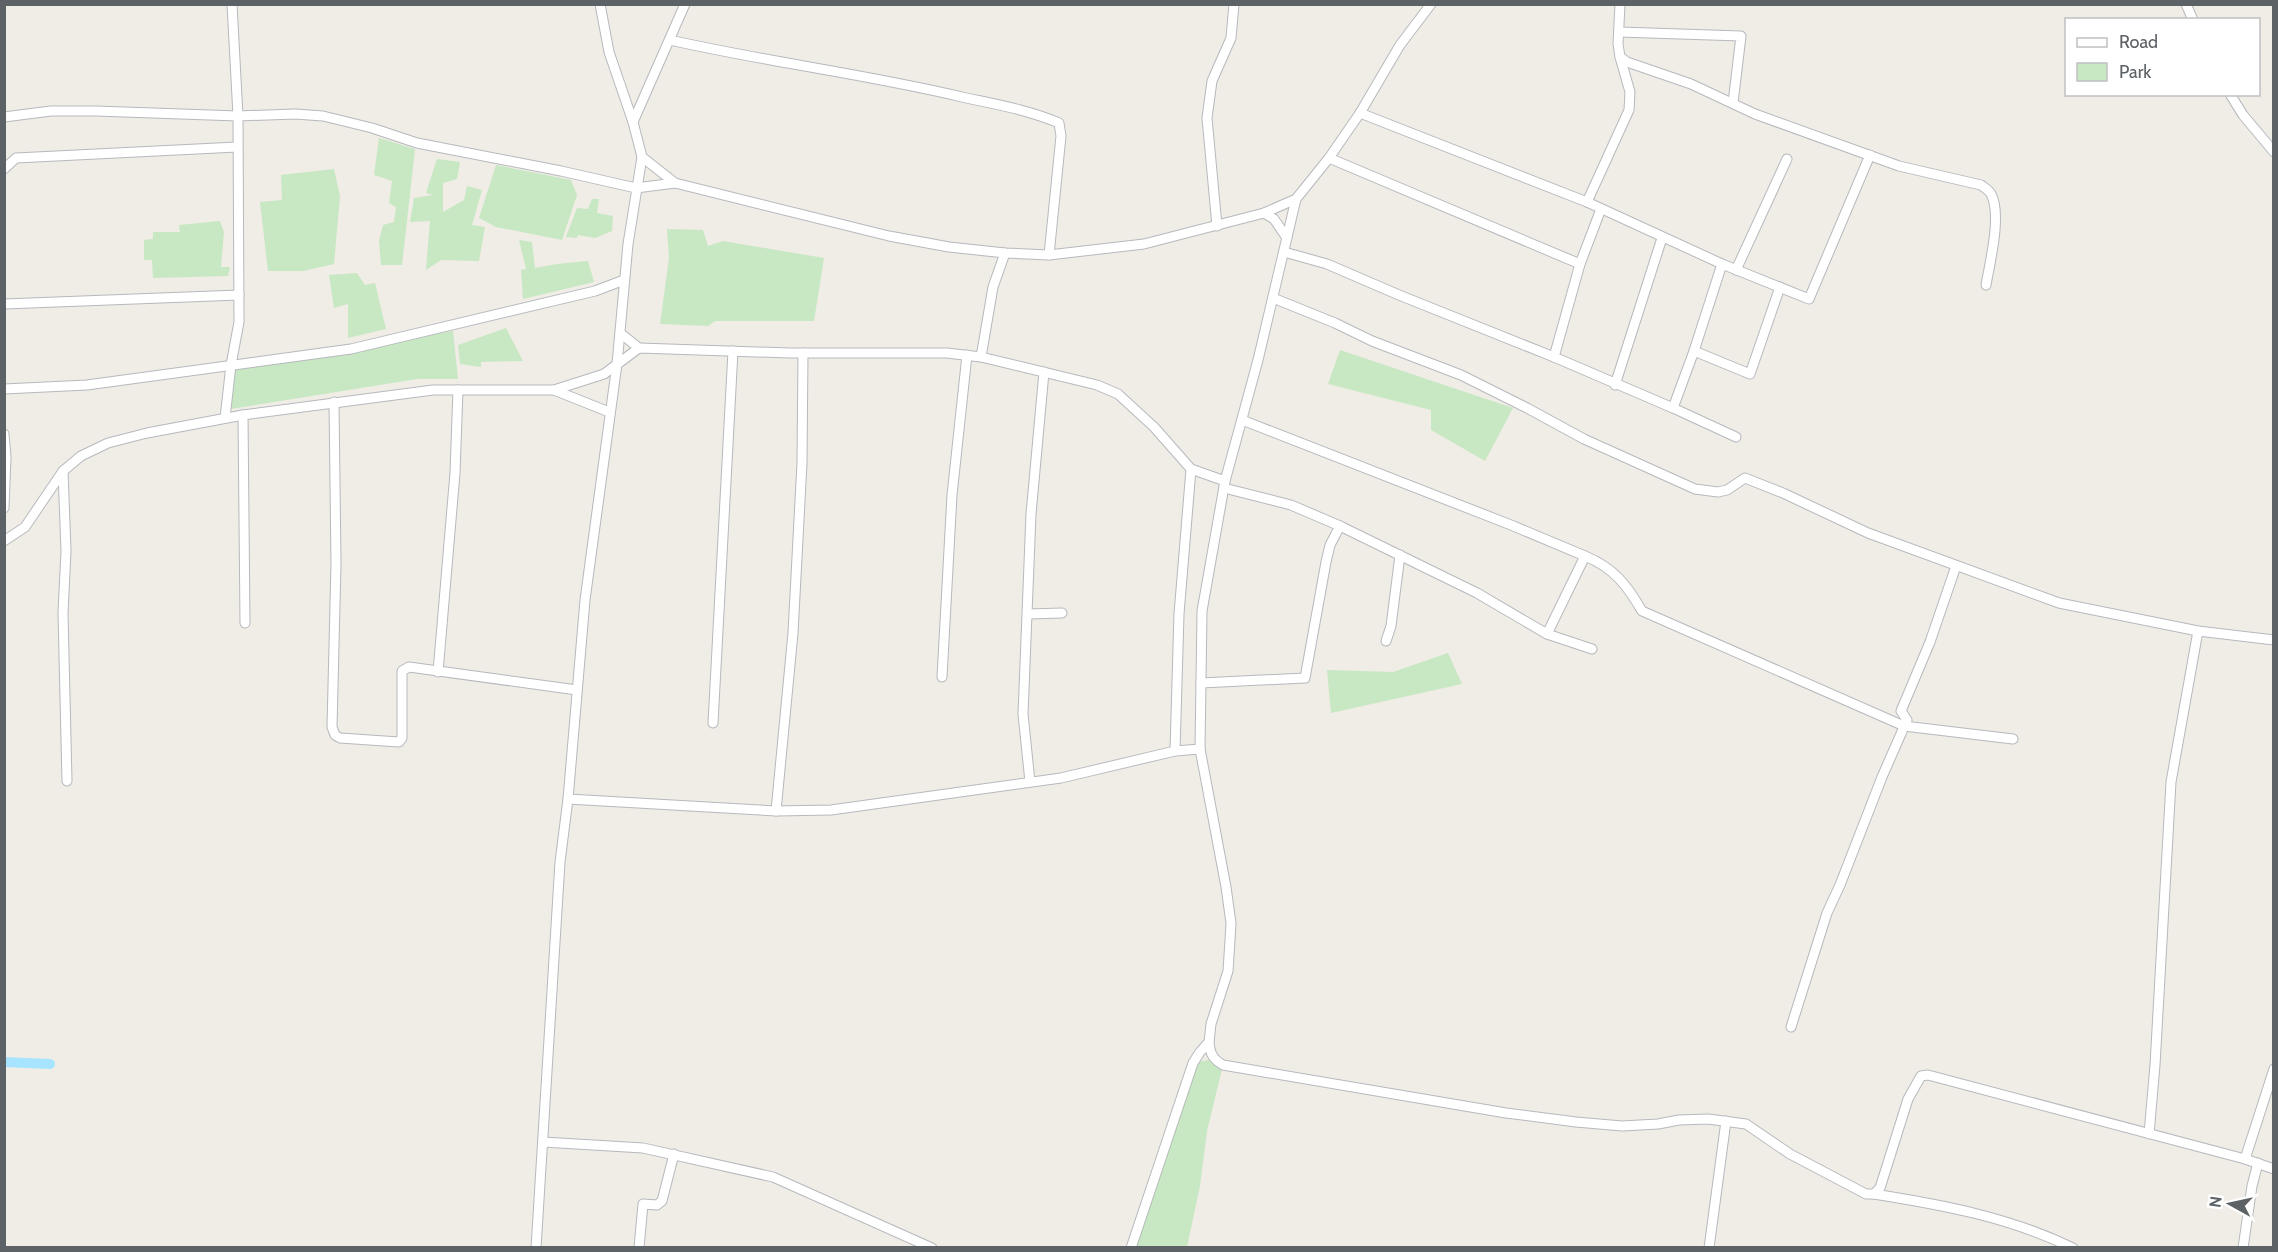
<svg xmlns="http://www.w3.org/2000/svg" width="2278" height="1252" font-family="Cabin,sans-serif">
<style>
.green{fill:#c7e8c2}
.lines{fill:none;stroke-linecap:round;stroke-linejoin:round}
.canal{stroke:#a7e4ff;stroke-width:10}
.street-casing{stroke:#b6b9bd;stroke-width:11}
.street{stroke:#fff;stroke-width:9}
</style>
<rect width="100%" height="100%" fill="#f0ece6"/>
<g class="green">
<path d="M379 138 415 149 402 265H381L379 241 383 225 394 222 396 207 389 203 392 181 374 175Z"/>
<path d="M437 159 460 162 457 179 443 183V212L464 200 467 186 482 190 472 225 485 227 479 261 441 260 426 270 430 221 410 222 414 198 433 195 426 193Z"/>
<path d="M496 165 571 180 577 195 562 240 496 227 479 218Z"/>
<path d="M334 169 340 196 334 264 303 271H268L260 202 282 200 281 175Z"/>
<path d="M592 199H599L597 213 613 216 612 231 595 238 578 235 577 238 566 237 577 208 588 209Z"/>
<path d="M220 221 224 232 221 267H230L228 276 153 278 152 260H144V240L153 239V232H180L179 225Z"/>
<path d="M667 229 703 230 708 246 723 241 824 258 814 321H715L708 326 660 324 669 258Z"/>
<path d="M519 240 532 242 535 268 557 264 588 261 594 282 523 299 521 270 526 269Z"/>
<path d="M357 273 365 285 375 283 386 329 348 338V304L334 308 329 275Z"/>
<path d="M506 328 523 361 481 362V367L460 364 458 345Z"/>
<path d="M453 331 458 379H417L231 409 235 370Z"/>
<path d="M1340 350 1513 408 1485 461 1431 430V410L1328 384Z"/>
<path d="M1448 653 1462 684 1331 713 1327 670 1393 672Z"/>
<path d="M1208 1060 1216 1061 1223 1065 1207 1131 1200 1186 1187 1247 1131 1248 1193 1063Z"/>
</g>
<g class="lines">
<path class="canal" d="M4 1062 50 1064"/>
<g class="street-casing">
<g id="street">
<path d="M600 4 609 52 633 122 642 157 675 183 889 236 949 247 1005 253 1049 255 1144 244 1264 213 1296 199 1329 158 1360 113 1400 45 1431 4"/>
<path d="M1620 4 1618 44 1620 57 1627 62 1691 84 1755 114 1899 166 1981 185C1985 188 1989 190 1991 194 2002 214 1990 262 1986 285"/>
<path d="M2186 4 2193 20"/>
<path d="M1619 32 1741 36 1733 103"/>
<path d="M670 40C767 62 865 74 962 97 994 104 1029 110 1059 123L1061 136 1049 255"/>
<path d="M2230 94 2243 115 2274 152"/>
<path d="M1360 113 1587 202 1722 264 1809 299 1870 155"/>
<path d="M4 117 51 111H96L238 116 295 114 323 116 372 128 417 143 561 171 636 188 675 183"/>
<path d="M633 122 685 4"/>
<path d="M1329 158 1580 264"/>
<path d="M4 169 16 158 237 147"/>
<path d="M1587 202 1629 110 1630 92 1620 57"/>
<path d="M1601 209 1580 264 1554 357 1673 408 1694 351 1750 374 1780 287"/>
<path d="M1264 213 1274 219 1287 238"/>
<path d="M1217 226 1207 118 1212 81 1231 38 1234 4"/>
<path d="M1284 252 1327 264 1399 295 1554 357"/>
<path d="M1736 270 1787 159"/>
<path d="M1273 298 1335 323 1372 341 1461 375 1527 408 1584 439 1695 489 1718 492 1727 490 1745 478 1783 493 1868 533 2059 603 2198 631 2274 640"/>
<path d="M4 304 239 295"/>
<path d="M620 333 639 348"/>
<path d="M1694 351 1722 264"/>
<path d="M981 357 993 287 1005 253"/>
<path d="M1615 385 1662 238"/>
<path d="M4 389 87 385 351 349 595 291 624 280"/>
<path d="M554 390 609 412"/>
<path d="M334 402 336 564 332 727 335 735 340 738 399 742 402 738V671L409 667 577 690"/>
<path d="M1673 408 1736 437"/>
<path d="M243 415 245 623"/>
<path d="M225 418 231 365 239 322 238 116 232 4"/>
<path d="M1242 420 1511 525 1585 556 1547 634"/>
<path d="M4 434 6 457 4 508"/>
<path d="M63 471 66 551 63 613 67 781"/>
<path d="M1224 488 1291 505 1340 526 1477 593 1547 634 1592 649"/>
<path d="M4 541 25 527 63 471 81 456 108 443 147 433 243 415 433 390H554L604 374 639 348 790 353H947L981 357 1097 385 1118 394 1154 427 1191 469 1225 481 1258 360 1296 199"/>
<path d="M1585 556C1614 568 1627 585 1642 611L1904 726 2013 739"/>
<path d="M1028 614 1062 613"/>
<path d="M1386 641 1391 626 1400 555"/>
<path d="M438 672 455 473 458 390"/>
<path d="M942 677 952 495 967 355"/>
<path d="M1201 683 1305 678 1326 562 1330 545 1340 526"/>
<path d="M713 723 733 351"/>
<path d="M1175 751 1200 749"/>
<path d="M1030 782 1023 714 1031 514 1044 372"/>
<path d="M568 799 776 811 831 810 1061 778 1175 751 1179 614 1191 469"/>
<path d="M776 811 793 633 802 463 803 353"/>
<path d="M1791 1027 1827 913 1840 885 1882 777 1907 720 1901 711 1930 642 1956 566"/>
<path d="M1209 1042C1210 1054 1213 1059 1223 1065L1506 1113 1576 1122 1622 1126 1658 1124 1679 1120 1708 1119 1746 1124 1790 1154 1866 1194H1874L1880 1188 1908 1099 1921 1076 1928 1075 2245 1159 2274 1169"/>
<path d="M2149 1134 2155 1065 2171 782 2198 631"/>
<path d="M543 1142 643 1148 773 1177 932 1248"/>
<path d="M2245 1159 2274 1069"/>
<path d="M1874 1194C1943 1205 2009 1217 2073 1248"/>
<path d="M536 1248 560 862 568 799 585 600 617 364 628 244 642 157"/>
<path d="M639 1248 643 1204 657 1205 662 1201 674 1154"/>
<path d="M1131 1248 1193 1063 1200 1052 1209 1042 1211 1024 1228 971 1230 940 1231 923 1226 887 1200 749 1202 611 1225 481"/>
<path d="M1709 1248 1726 1121"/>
<path d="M2243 1248 2252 1186 2258 1163"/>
</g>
</g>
<use href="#street" class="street"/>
</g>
<rect width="2278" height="1252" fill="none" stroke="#5d6266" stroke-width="12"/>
<rect x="2065" y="18" width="195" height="78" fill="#ffffff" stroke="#bec0c2" stroke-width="1.5"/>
<rect x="2077" y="38" width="30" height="9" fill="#ffffff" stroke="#bec0c2" stroke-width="1.5"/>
<text x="2119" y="48" font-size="18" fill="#5d6266">Road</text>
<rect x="2077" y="63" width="30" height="18" fill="#c7e8c2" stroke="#bec0c2" stroke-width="1.5"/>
<text x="2119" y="78" font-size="18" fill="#5d6266">Park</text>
<g transform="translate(2230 1204) rotate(278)" stroke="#ffffff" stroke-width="4.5" paint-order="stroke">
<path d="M0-4.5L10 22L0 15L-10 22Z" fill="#5d6266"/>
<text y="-9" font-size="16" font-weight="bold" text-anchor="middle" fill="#5d6266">N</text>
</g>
</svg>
